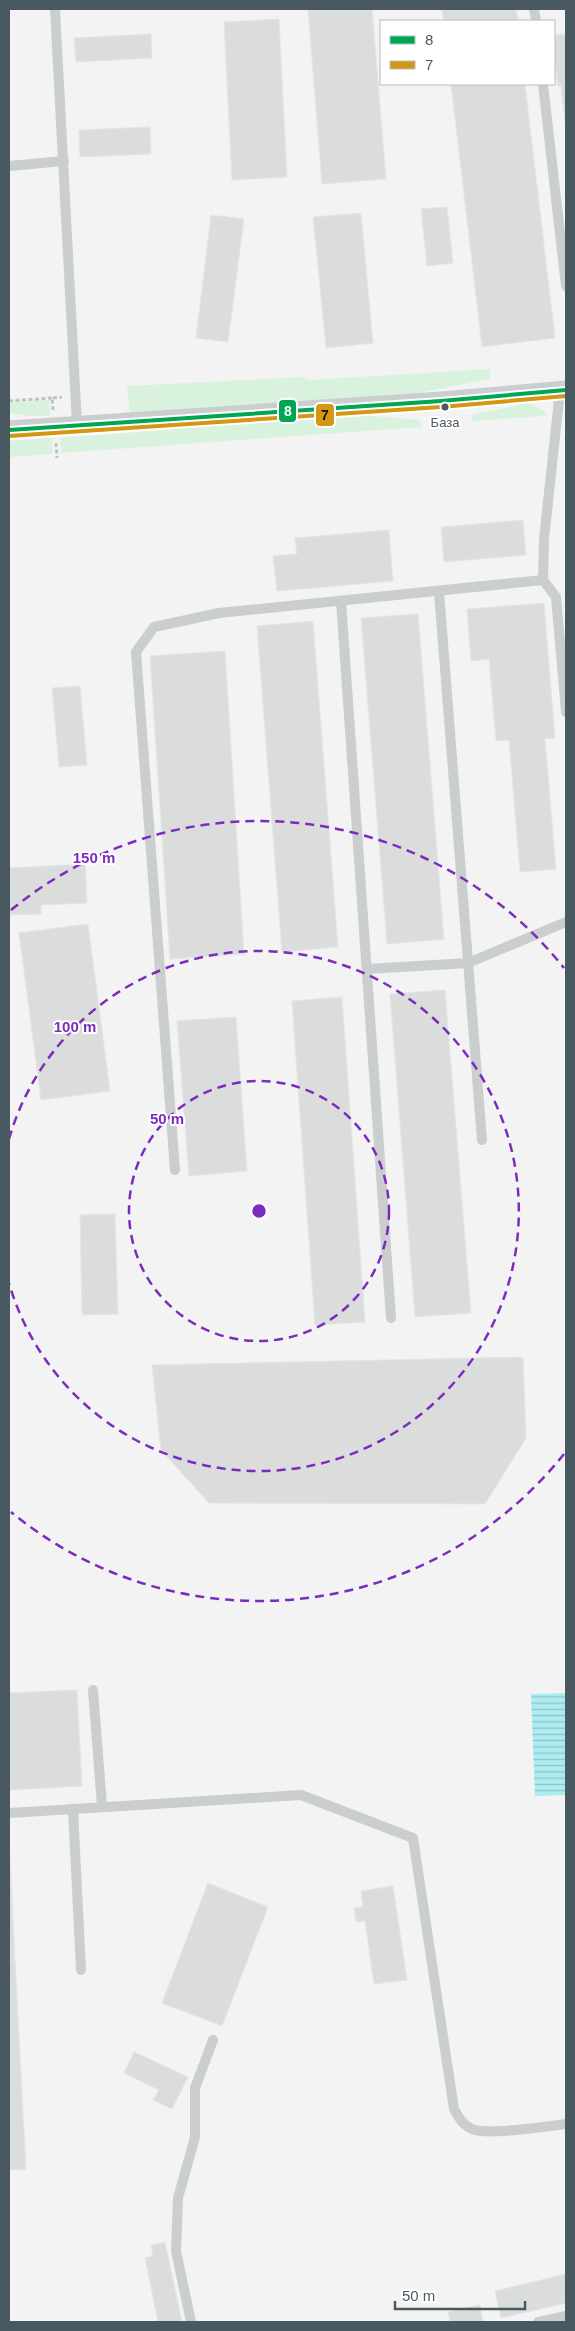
<svg xmlns="http://www.w3.org/2000/svg" width="575" height="2331" font-family="Helvetica,sans-serif">
<style>
.green{fill:#d8f2de}
.water{fill:url(#water-rules)}
.building{fill:#dbdcdc;stroke:#e5e5e6}
.lines{fill:none;stroke-linecap:round;stroke-linejoin:round}
.path{stroke:#b9c6c0;stroke-width:3;stroke-dasharray:4 2.5;stroke-linecap:butt}
.lane{stroke:#cacecf;stroke-width:10}
.street{stroke:#cacecf;stroke-width:19}
.bus-1-casing{stroke:#fff;stroke-width:8}
.bus-2-casing{stroke:#fff;stroke-width:8}
.bus-1{stroke:#00a651;stroke-width:4}
.bus-2{stroke:#d49713;stroke-width:4}
.ring{fill:none;stroke:#7b2cbf;stroke-width:2.5;stroke-dasharray:9 6}
.bus-dot{fill:#495961;stroke:#fff;stroke-width:2}
.labels{text-anchor:middle;stroke-width:4;stroke-linejoin:round;paint-order:stroke}
.bus-label{font-size:13px;fill:#495961;stroke:#fff}
.centre{fill:#7b2cbf;stroke:#fff;stroke-width:2.5}
.ring-label{font-size:15px;text-anchor:middle;font-weight:bold;fill:#7b2cbf;stroke:#fff;stroke-width:4;stroke-linejoin:round;paint-order:stroke}
.line-badge{stroke:#fff;stroke-width:2}
.badge-label{font-size:14px;text-anchor:middle;font-weight:bold;fill:#fff}
.pale-badge-label{font-size:14px;text-anchor:middle;font-weight:bold;fill:#111}
</style>
<defs>
<pattern id="water-rules" width="6" height="5" patternUnits="userSpaceOnUse" patternTransform="scale(1.25)"><rect width="6" height="5" fill="#acedf1"/><path d="M0 2.5h6" fill="none" stroke="#8ec3c7"/></pattern>
</defs>
<rect width="100%" height="100%" fill="#f4f3f3"/>
<g class="green">
<path d="M490 369V379L419 393 130 413 127 386 303 377 308 380Z"/>
<path d="M49 400 50 416H27L9 412V403Z"/>
<path d="M528 403 543 410 547 416 472 421 471 415Z"/>
<path d="M361 415 420 420 422 427 61 453 60 438Z"/>
<path d="M52 438 53 454 9 457V441Z"/>
</g>
<path class="water" d="M566 1693V1795L535 1796 531 1694Z"/>
<g class="building">
<path d="M308 9H372L386 179 322 184Z"/>
<path d="M442 9H516L518 21H444Z"/>
<path d="M279 19 287 177 232 180 224 22Z"/>
<path d="M151 34 152 58 76 62 74 38Z"/>
<path d="M566 34V131L561 86H558L554 54V35Z"/>
<path d="M451 84H525L555 338 482 347Z"/>
<path d="M150 127 151 154 80 157 79 130Z"/>
<path d="M447 207 453 263 427 266 421 209Z"/>
<path d="M361 213 373 343 326 348 313 217Z"/>
<path d="M211 215 244 219 228 342 196 338Z"/>
<path d="M523 520 526 555 444 562 441 527Z"/>
<path d="M389 530 393 581 277 591 273 556 297 554 295 538Z"/>
<path d="M544 603 555 738 545 739 556 869 520 872 509 740 496 741 489 659 471 661 467 609Z"/>
<path d="M418 614 444 939 387 944 361 618Z"/>
<path d="M313 621 338 947 282 952 257 626Z"/>
<path d="M225 651 244 954 170 959 150 656Z"/>
<path d="M80 686 87 765 59 767 52 688Z"/>
<path d="M85 864 87 903 41 905V914L9 915V868Z"/>
<path d="M88 924 110 1091 41 1100 19 933Z"/>
<path d="M445 990 471 1313 415 1317 390 994Z"/>
<path d="M342 997 365 1322 315 1325 292 1001Z"/>
<path d="M236 1017 247 1171 189 1176 177 1021Z"/>
<path d="M115 1214 118 1314 82 1315 80 1215Z"/>
<path d="M523 1357 526 1438 485 1504 209 1503 161 1450 152 1365Z"/>
<path d="M77 1690 82 1786 9 1790V1693Z"/>
<path d="M9 1840 15 1960H9Z"/>
<path d="M208 1883 268 1907 222 2026 162 2003Z"/>
<path d="M393 1886 407 1980 374 1984 365 1921 356 1922 354 1908 363 1907 361 1891Z"/>
<path d="M9 1960H15L26 2169 9 2170Z"/>
<path d="M134 2052 188 2077 172 2109 153 2100 159 2090 124 2073Z"/>
<path d="M165 2242 182 2322H158L145 2258 153 2256 151 2245Z"/>
<path d="M566 2274V2303L501 2318 495 2291Z"/>
<path d="M480 2305 483 2322H450L448 2312Z"/>
</g>
<g class="lines">
<g class="path">
<path d="M9 401 52 398"/>
<path d="M53 410 52 398 62 397"/>
<path d="M56 443 57 458"/>
</g>
<g class="lane">
<path d="M55 9 77 425"/>
<path d="M534 9 536 21"/>
<path d="M543 84 566 286"/>
<path d="M9 166 64 161"/>
<path d="M543 580 556 597 566 712"/>
<path d="M439 592 482 1140"/>
<path d="M341 601 391 1318"/>
<path d="M367 969 468 963 566 922"/>
<path d="M175 1170 136 652 154 627 219 613 543 580 544 539 560 390"/>
<path d="M93 1690 102 1806"/>
<path d="M73 1809 81 1970"/>
<path d="M9 1813 301 1795 413 1838 454 2109C459 2118 463 2125 472 2129 488 2136 547 2126 566 2124"/>
<path d="M191 2322 176 2251 178 2198 195 2137V2088L213 2040"/>
<path d="M538 2322 566 2316"/>
</g>
<path class="street" d="M9 430 441 401 566 390"/>
<g class="bus-1-casing">
<path id="bus-1" d="M9 430 441 401 566 390"/>
</g>
<g class="bus-2-casing">
<path id="bus-2" d="M9 436 441 407 566 396"/>
</g>
<use href="#bus-1" class="bus-1"/>
<use href="#bus-2" class="bus-2"/>
</g>
<g class="ring">
<circle cx="259" cy="1211" r="130"/>
<path d="M9 1139A260 260 0 1 1 9 1283"/>
<path d="M564 1454A390 390 0 0 1 11 1512M11 910A390 390 0 0 1 564 968"/>
</g>
<circle class="bus-dot" cx="445" cy="407" r="4.5"/>
<g class="labels">
<g class="bus-label">
<text x="445" y="427">База</text>
</g>
</g>
<circle cx="259" cy="1211" r="8" class="centre"/>
<g class="ring-label">
<text x="94" y="863">150 m</text>
<text x="75" y="1032">100 m</text>
<text x="167" y="1124">50 m</text>
</g>
<g class="line-badge">
<rect x="278" y="399" width="19" height="24" rx="5" fill="#00a651"/>
<rect x="315" y="403" width="20" height="24" rx="5" fill="#d49713"/>
</g>
<g class="badge-label">
<text x="288" y="416">8</text>
</g>
<g class="pale-badge-label">
<text x="325" y="420">7</text>
</g>
<rect width="575" height="2331" fill="none" stroke="#495961" stroke-width="20"/>
<rect x="380" y="20" width="175" height="65" fill="#ffffff" stroke="#b6bdc0"/>
<rect x="390" y="36" width="25" height="8" fill="#00a651" stroke="#b6bdc0"/>
<text x="425" y="45" font-size="15" fill="#495961">8</text>
<rect x="390" y="61" width="25" height="8" fill="#d49713" stroke="#b6bdc0"/>
<text x="425" y="70" font-size="15" fill="#495961">7</text>
<path d="M395 2301v8h130v-8" fill="none" stroke="#495961" stroke-width="2.5"/>
<text x="402" y="2301" font-size="15" fill="#495961" stroke="#ffffff" stroke-width="4" paint-order="stroke">50 m</text>
</svg>
